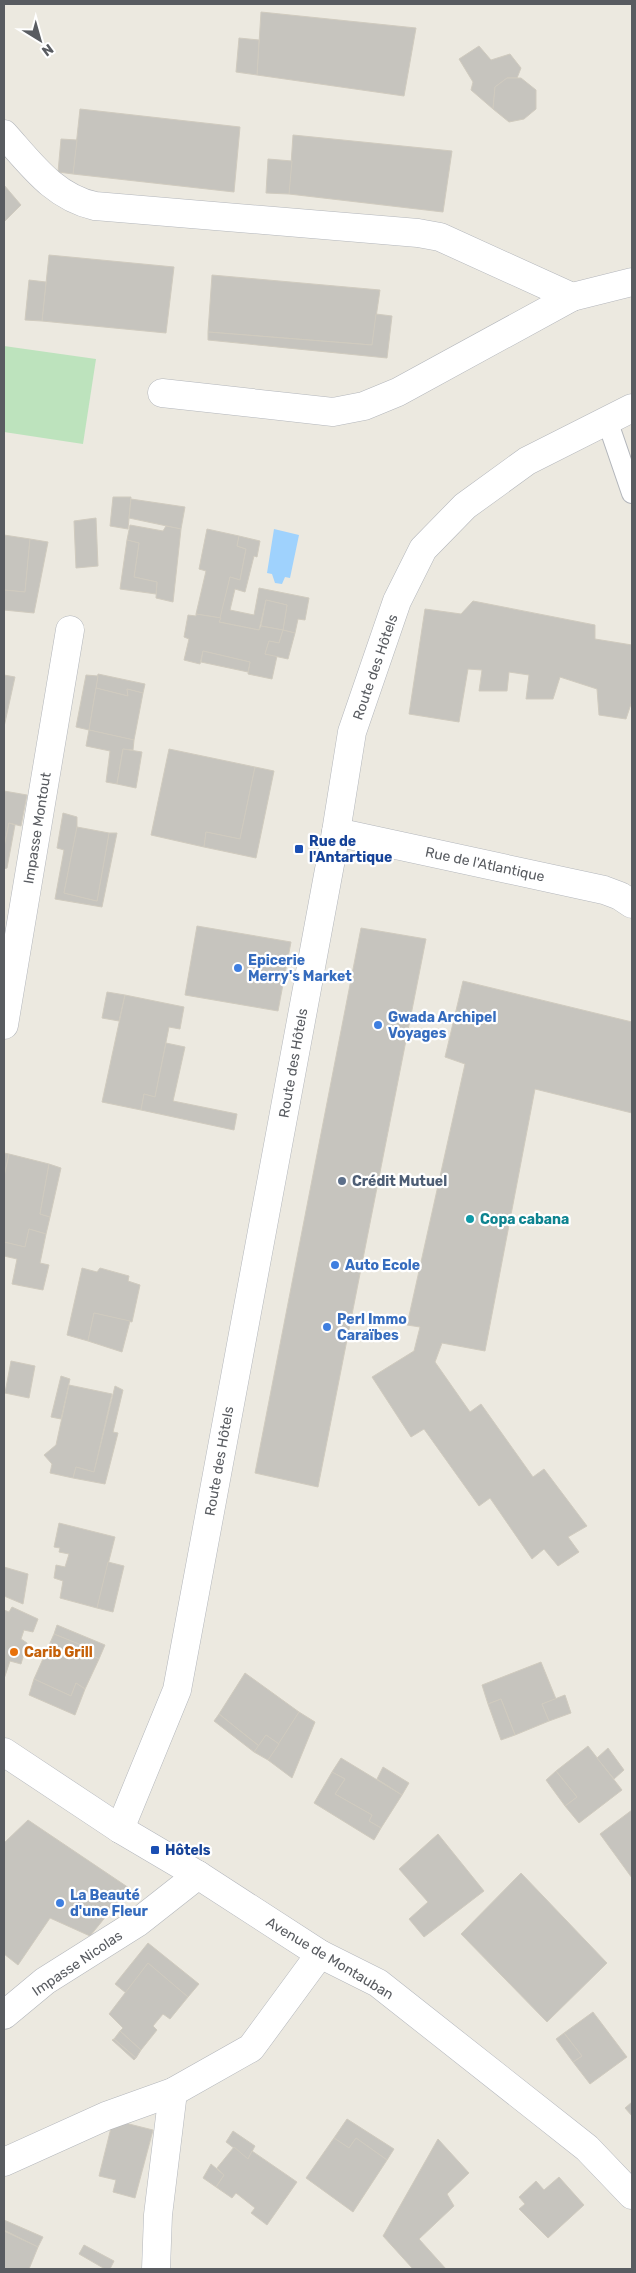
<svg xmlns="http://www.w3.org/2000/svg" width="636" height="2273" font-family="Rubik,sans-serif">
<style>
.green{fill:#bde3bd}
.water{fill:#9fd2fd}
.building{fill:#c6c4be;stroke:#d0cbbf}
.lines{fill:none;stroke-linecap:round;stroke-linejoin:round}
.service-casing{stroke:#b3b6bb;stroke-width:22}
.minor-casing{stroke:#b3b6bb;stroke-width:29}
.secondary-casing{stroke:#b4b7bd;stroke-width:29}
.service{stroke:#fff;stroke-width:20}
.minor{stroke:#fff;stroke-width:28}
.secondary{stroke:#fff;stroke-width:28}
.transit-dot{fill:#1a4fb4;stroke:#fff;stroke-width:2}
.shop-dot{fill:#3f7fe0;stroke:#fff;stroke-width:2}
.service-dot{fill:#5c6f8a;stroke:#fff;stroke-width:2}
.culture-dot{fill:#0f9aa8;stroke:#fff;stroke-width:2}
.food-dot{fill:#e8710a;stroke:#fff;stroke-width:2}
.labels{text-anchor:middle;stroke-width:4.5;stroke-linejoin:round;paint-order:stroke}
.street-label{font-size:14px;fill:#595c61;stroke:#fff}
.transit-label{font-size:14px;font-weight:bold;fill:#164399;stroke:#fff;text-anchor:start}
.shop-label{font-size:14px;font-weight:bold;fill:#366cbe;stroke:#fff;text-anchor:start}
.service-label{font-size:14px;font-weight:bold;fill:#4e5e75;stroke:#fff;text-anchor:start}
.culture-label{font-size:14px;font-weight:bold;fill:#0d838f;stroke:#fff;text-anchor:start}
.food-label{font-size:14px;font-weight:bold;fill:#c56008;stroke:#fff;text-anchor:start}
</style>
<rect width="100%" height="100%" fill="#ece9e0"/>
<path class="green" d="M4 346 96 359 83 444 4 432Z"/>
<path class="water" d="M274 529 299 535 290 578 285 577 282 584 275 583 272 574 267 573Z"/>
<g class="building">
<path d="M261 12 416 28 404 96 257 75Z"/>
<path d="M239 38 259 40 257 75 236 72Z"/>
<path d="M479 46 491 60 510 54 521 68 517 78H507L495 87 493 109 471 90 473 82 459 59Z"/>
<path d="M507 78H521L536 90V109L524 119 509 122 493 109 495 87Z"/>
<path d="M80 109 240 127 234 192 73 174Z"/>
<path d="M293 135 452 151 443 212 289 194Z"/>
<path d="M61 139 77 140 73 174 58 172Z"/>
<path d="M268 159 292 161 289 194 266 193Z"/>
<path d="M4 185 21 205 4 222Z"/>
<path d="M49 255 174 267 166 333 42 321Z"/>
<path d="M212 275 380 290 372 345 208 332Z"/>
<path d="M29 280 46 282 42 321 25 320Z"/>
<path d="M376 314 392 316 387 358 208 340V332L372 345Z"/>
<path d="M113 497H131L128 529 110 526Z"/>
<path d="M131 499 185 507 181 529 129 518Z"/>
<path d="M96 518 98 566 76 568 74 521Z"/>
<path d="M130 525 163 531 166 526 181 529 173 602 156 598 157 582 134 577 139 543 127 540Z"/>
<path d="M207 529 239 536 237 546 246 549 240 580 230 577 221 618 196 614 206 571 199 569Z"/>
<path d="M4 535 30 539 25 592 4 590Z"/>
<path d="M239 536 260 541 257 557 254 556 245 592 235 589 230 610 254 615 259 588 309 598 305 620 298 619 295 633 283 630 287 605 266 600 259 630 219 622 230 577 240 580 246 549 237 546Z"/>
<path d="M30 539 48 542 34 613 4 610V590L25 592Z"/>
<path d="M127 540 139 543 134 577 157 582 156 594 120 589Z"/>
<path d="M266 600 287 605 283 630 261 626Z"/>
<path d="M473 601 595 625V639L632 645V701L626 719 599 715 597 689 560 677 553 699H526L529 675 509 672 507 691H479L482 670 468 669 459 722 409 714 425 609 461 614Z"/>
<path d="M196 614 221 618 219 622 259 630 261 626 283 630 279 643 269 641 265 654 277 656 272 679 248 674 250 662 203 651 200 664 184 660 189 639 184 637 188 615 196 616Z"/>
<path d="M283 630 295 633 288 659 265 654 269 641 279 643Z"/>
<path d="M203 651 250 662 248 672 201 662Z"/>
<path d="M98 674 145 684 143 693 127 689 128 696 96 688Z"/>
<path d="M4 675 15 677 4 727Z"/>
<path d="M86 675 98 676 89 730 76 727Z"/>
<path d="M96 688 128 696 127 689 143 693 134 740 89 730Z"/>
<path d="M89 730 134 740 133 750 123 749 117 784 106 782 110 751 86 746Z"/>
<path d="M123 749 142 752 136 788 117 784Z"/>
<path d="M169 749 255 767 240 839 206 832 204 847 151 835Z"/>
<path d="M255 767 274 771 256 858 204 847 206 832 240 839Z"/>
<path d="M4 791 27 795 21 826 9 823 4 847Z"/>
<path d="M63 813 77 817V827L64 893 97 901 109 833H117L102 907 55 899 64 850 57 848Z"/>
<path d="M9 823 15 825 7 868 4 869V847Z"/>
<path d="M77 827 109 833 97 901 64 893Z"/>
<path d="M197 926 291 942 278 1011 185 995Z"/>
<path d="M361 928 426 939 318 1487 255 1473Z"/>
<path d="M463 981 632 1022V1113L535 1089 485 1351 442 1343 435 1362 470 1412 481 1404 533 1477 544 1469 587 1526 568 1537 579 1552 558 1566 544 1549 532 1559 490 1498 479 1506 424 1429 411 1437 372 1377 414 1351 420 1327 407 1325 465 1064 445 1057Z"/>
<path d="M107 992 125 995 119 1021 102 1018Z"/>
<path d="M125 995 184 1007 180 1029 169 1027 155 1097 144 1094 141 1110 102 1102Z"/>
<path d="M166 1043 185 1047 173 1101 237 1114 234 1130 141 1110 144 1094 155 1097Z"/>
<path d="M4 1153 9 1154 4 1177Z"/>
<path d="M9 1154 49 1164 40 1214 50 1217 46 1234 29 1229 25 1247 4 1242V1177Z"/>
<path d="M49 1164 61 1168 50 1217 40 1214Z"/>
<path d="M29 1229 46 1234 40 1263 49 1265 43 1290 12 1284 17 1259 4 1256V1242L25 1247Z"/>
<path d="M82 1268 97 1272 100 1268 129 1276 128 1281 140 1285 132 1322 94 1313 88 1341 67 1335Z"/>
<path d="M94 1313 130 1321 122 1352 88 1341Z"/>
<path d="M11 1361 35 1366 29 1398 5 1393Z"/>
<path d="M61 1376 70 1379 61 1419 51 1417Z"/>
<path d="M69 1385 112 1394 94 1472 76 1467 73 1478 50 1473 52 1464 44 1455 56 1445Z"/>
<path d="M115 1386 123 1390 113 1432 118 1433 105 1484 73 1478 76 1467 94 1472Z"/>
<path d="M59 1523 115 1537 97 1608 60 1598 63 1581 54 1578 56 1565 65 1567 69 1554 59 1552 60 1548 54 1547Z"/>
<path d="M108 1562 124 1566 113 1612 97 1608Z"/>
<path d="M4 1567 28 1574 23 1604 4 1596Z"/>
<path d="M12 1607 38 1619 33 1632 24 1630 21 1639 27 1643 21 1664 10 1661 4 1679V1610L9 1612Z"/>
<path d="M57 1625 105 1645 99 1659 84 1652 86 1647 54 1634Z"/>
<path d="M54 1634 86 1647 84 1652 99 1659 85 1689 76 1683 71 1696 34 1679Z"/>
<path d="M541 1662 556 1699 542 1704 549 1721 515 1735 501 1699 488 1704 482 1685Z"/>
<path d="M245 1673 299 1712 279 1744 266 1735 259 1746 219 1714Z"/>
<path d="M34 1679 71 1696 76 1683 85 1689 75 1715 29 1695Z"/>
<path d="M565 1695 571 1713 549 1721 542 1704Z"/>
<path d="M501 1699 515 1735 501 1740 488 1704Z"/>
<path d="M299 1712 315 1722 292 1778 268 1760Z"/>
<path d="M219 1714 259 1746 254 1752 214 1721Z"/>
<path d="M266 1735 279 1744 268 1760 254 1752Z"/>
<path d="M588 1746 622 1790 579 1823 565 1806 577 1797 556 1771Z"/>
<path d="M608 1748 624 1770 614 1779 597 1758Z"/>
<path d="M341 1758 402 1795 381 1828 369 1821 372 1815 335 1794 345 1779 332 1772Z"/>
<path d="M383 1767 409 1783 402 1795 377 1779Z"/>
<path d="M556 1771 577 1797 565 1806 546 1780Z"/>
<path d="M332 1772 345 1779 335 1794 372 1815 369 1821 381 1828 374 1840 314 1803Z"/>
<path d="M632 1810V1878L600 1834Z"/>
<path d="M28 1820 129 1888 90 1936 50 1918 18 1965 4 1954V1843Z"/>
<path d="M438 1834 484 1891 424 1937 409 1919 428 1902 399 1869Z"/>
<path d="M521 1873 607 1963 547 2022 461 1934Z"/>
<path d="M148 1943 199 1984 188 1997 148 1963 126 1993 115 1984Z"/>
<path d="M148 1963 188 1997 170 2019 163 2014 153 2026 157 2030 141 2050 120 2031 123 2028 109 2014Z"/>
<path d="M593 2012 627 2057 590 2084 573 2062 582 2056 564 2033Z"/>
<path d="M120 2031 141 2050 136 2058 114 2039Z"/>
<path d="M564 2033 582 2056 573 2062 556 2039Z"/>
<path d="M114 2039 136 2058 134 2060 112 2040Z"/>
<path d="M632 2102V2116L625 2108Z"/>
<path d="M347 2119 394 2149 387 2160 356 2138 349 2148 334 2138Z"/>
<path d="M113 2120 153 2130 135 2198 113 2192 116 2180 99 2176Z"/>
<path d="M233 2131 255 2146 248 2159 226 2142Z"/>
<path d="M334 2138 349 2148 356 2138 387 2160 353 2212 306 2178Z"/>
<path d="M438 2139 469 2173 447 2194 454 2206 419 2239 446 2269H413L383 2236Z"/>
<path d="M234 2147 248 2159 252 2151 297 2182 267 2225 251 2213 255 2208 236 2193 232 2198 216 2187 224 2175 217 2168Z"/>
<path d="M211 2164 224 2175 216 2187 203 2178Z"/>
<path d="M559 2177 584 2205 548 2238 519 2209 525 2204 519 2197 536 2181 544 2190Z"/>
<path d="M4 2220 43 2237 38 2247 4 2230Z"/>
<path d="M4 2231 38 2247 29 2269H4Z"/>
<path d="M84 2245 114 2261 110 2269H105L79 2254Z"/>
</g>
<g class="lines">
<g class="service-casing">
<path id="service" d="M607 420 632 493"/>
</g>
<g class="minor-casing">
<g id="minor">
<path d="M4 134C31 164 54 197 95 206L418 233 440 237 572 297 632 282"/>
<path d="M162 393 333 412 364 406 398 392 572 297"/>
<path d="M336 832 604 890 620 896 632 904"/>
<path d="M4 1025 70 630"/>
<path d="M120 1829 177 1690 336 832 352 732 397 601 423 549 465 506 527 461 632 408"/>
<path d="M4 2015 45 1981 137 1923 198 1875"/>
<path d="M4 2162 106 2116 173 2092 251 2048 320 1954"/>
<path d="M156 2269 158 2215 173 2092"/>
</g>
</g>
<g class="secondary-casing">
<path id="secondary" d="M4 1752 120 1829 198 1875 320 1954 378 1983 587 2148 632 2195"/>
</g>
<use href="#service" class="service"/>
<use href="#minor" class="minor"/>
<use href="#secondary" class="secondary"/>
</g>
<g class="transit-dot">
<rect x="294" y="844" width="10" height="10" rx="2.5"/>
<rect x="150" y="1845" width="10" height="10" rx="2.5"/>
</g>
<g class="shop-dot">
<circle cx="238" cy="968" r="5"/>
<circle cx="378" cy="1025" r="5"/>
<circle cx="335" cy="1265" r="5"/>
<circle cx="327" cy="1327" r="5"/>
<circle cx="60" cy="1903" r="5"/>
</g>
<circle class="service-dot" cx="342" cy="1181" r="5"/>
<circle class="culture-dot" cx="470" cy="1219" r="5"/>
<circle class="food-dot" cx="14" cy="1652" r="5"/>
<g class="labels">
<g class="street-label">
<text transform="translate(375 667) rotate(-71)" y="5">Route des Hôtels</text>
<text transform="translate(37 828) rotate(-81)" y="5">Impasse Montout</text>
<text transform="translate(485 864) rotate(12)" y="5">Rue de l'Atlantique</text>
<text transform="translate(293 1063) rotate(-80)" y="5">Route des Hôtels</text>
<text transform="translate(219 1461) rotate(-80)" y="5">Route des Hôtels</text>
<text transform="translate(330 1958) rotate(31)" y="5">Avenue de Montauban</text>
<text transform="translate(77 1963) rotate(-34)" y="5">Impasse Nicolas</text>
</g>
<g class="transit-label">
<text x="309" y="846">Rue de<tspan x="309" dy="16">l'Antartique</tspan></text>
<text x="165" y="1855">Hôtels</text>
</g>
<g class="shop-label">
<text x="248" y="965">Epicerie<tspan x="248" dy="16">Merry's Market</tspan></text>
<text x="388" y="1022">Gwada Archipel<tspan x="388" dy="16">Voyages</tspan></text>
<text x="345" y="1270">Auto Ecole</text>
<text x="337" y="1324">Perl Immo<tspan x="337" dy="16">Caraïbes</tspan></text>
<text x="70" y="1900">La Beauté<tspan x="70" dy="16">d'une Fleur</tspan></text>
</g>
<g class="service-label">
<text x="352" y="1186">Crédit Mutuel</text>
</g>
<g class="culture-label">
<text x="480" y="1224">Copa cabana</text>
</g>
<g class="food-label">
<text x="24" y="1657">Carib Grill</text>
</g>
</g>
<rect width="636" height="2273" fill="none" stroke="#595c61" stroke-width="10"/>
<g transform="translate(40 40) rotate(143)" stroke="#ffffff" stroke-width="4" paint-order="stroke">
<path d="M0-4L9 19L0 12L-9 19Z" fill="#595c61"/>
<text y="-8" font-size="14" font-weight="bold" text-anchor="middle" fill="#595c61">N</text>
</g>
</svg>
